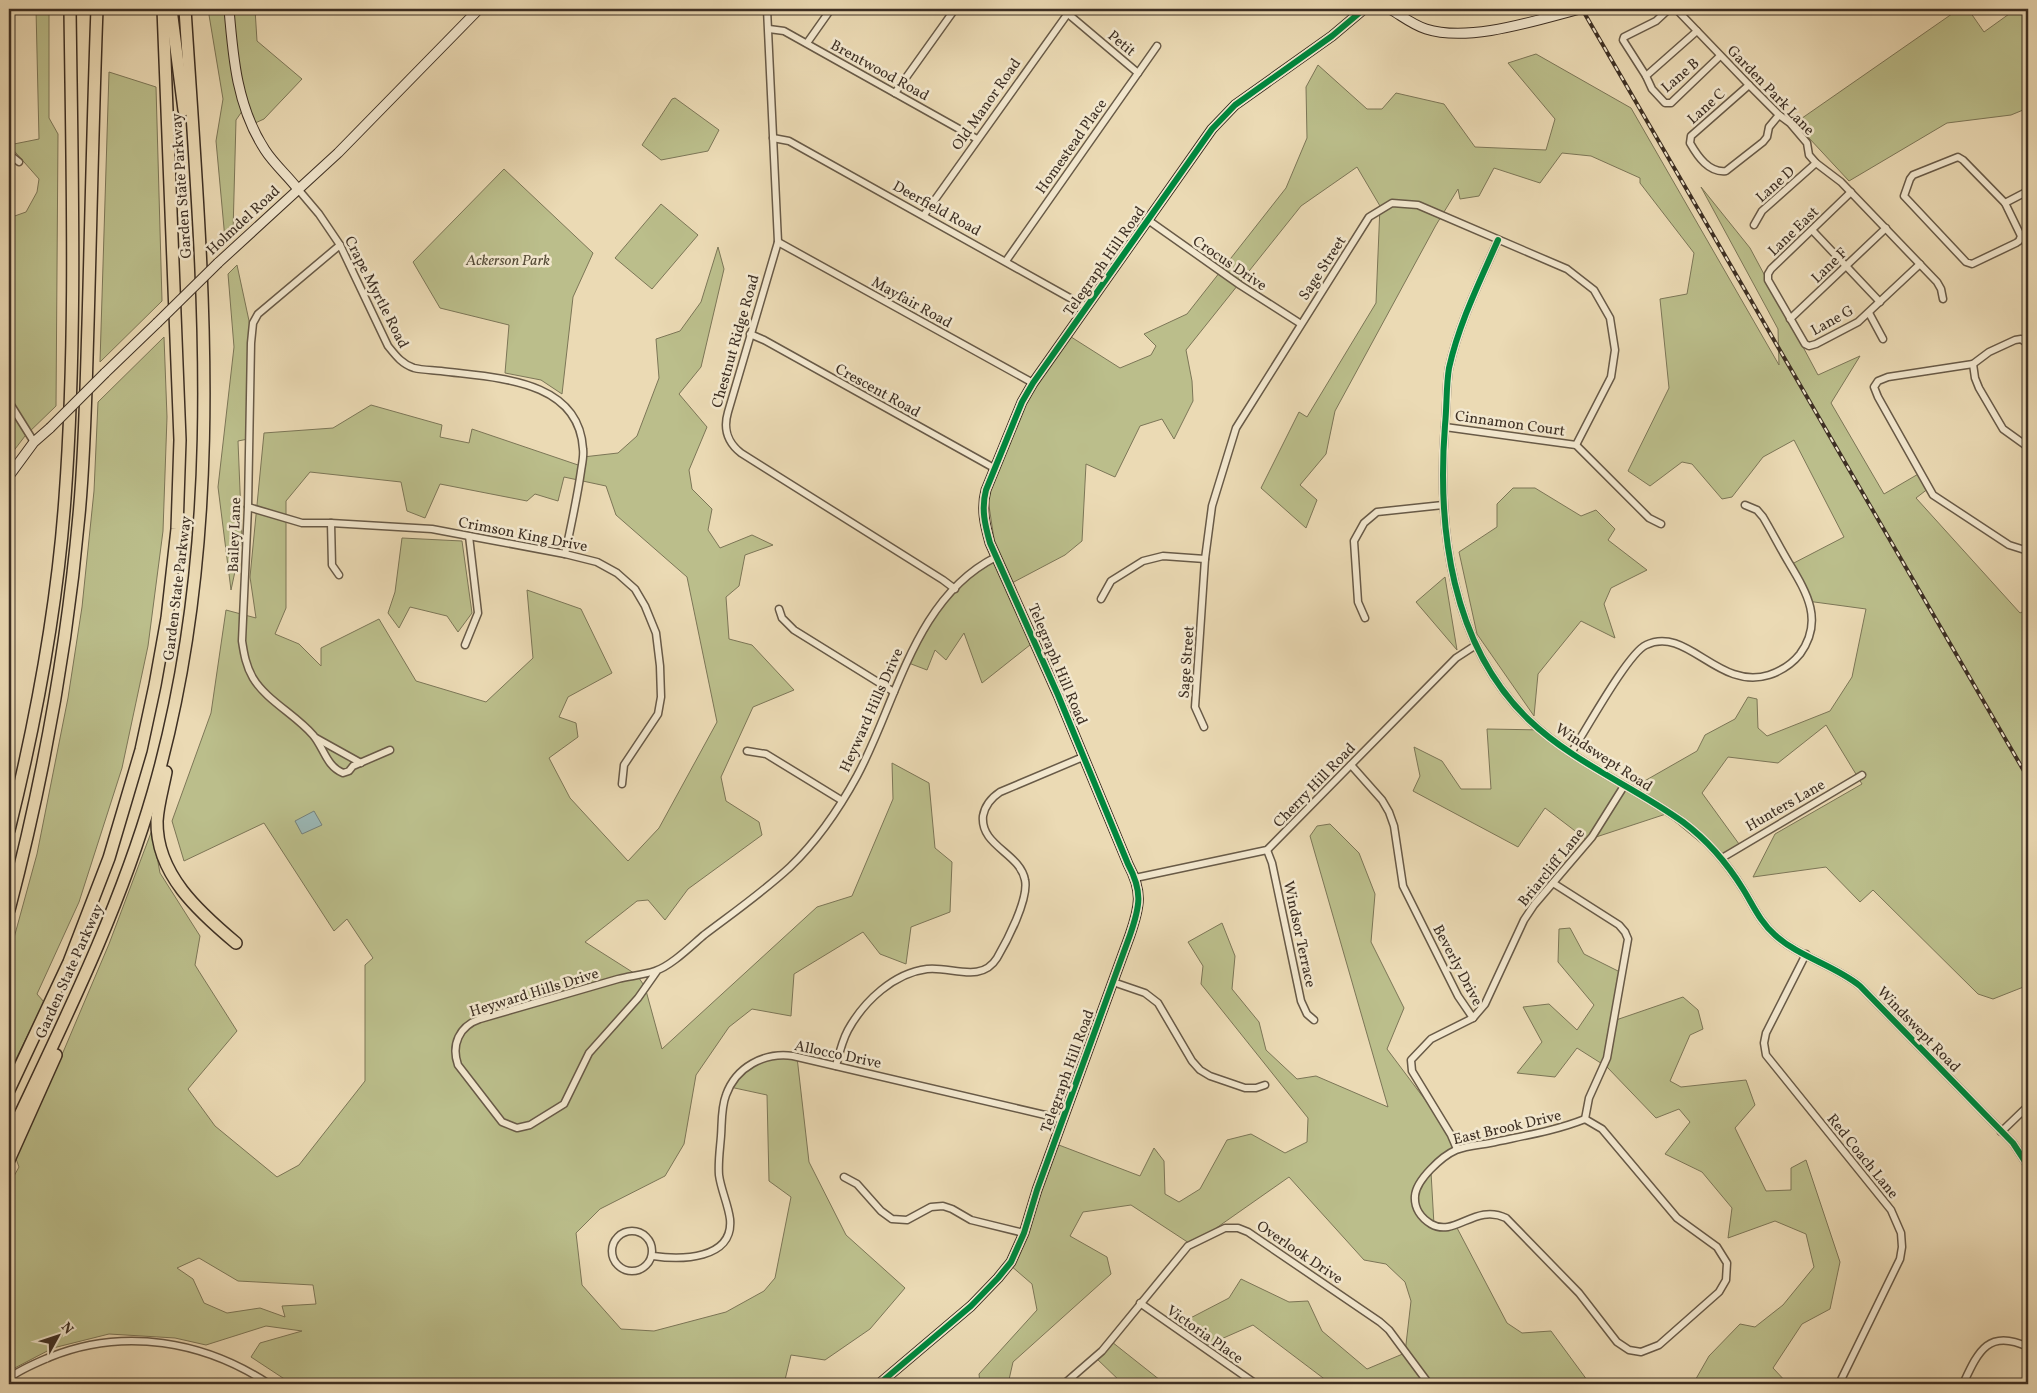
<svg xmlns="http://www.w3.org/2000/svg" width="2037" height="1393" font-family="Vollkorn,serif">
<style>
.green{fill:#bbbe8b;stroke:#7c7657;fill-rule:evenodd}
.water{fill:#9bb8b6;stroke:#75817b}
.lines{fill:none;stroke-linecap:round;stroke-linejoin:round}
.street-casing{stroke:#685a47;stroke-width:9}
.secondary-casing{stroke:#3d2f23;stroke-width:11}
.highway-casing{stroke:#3d2f23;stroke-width:14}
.street{stroke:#f2e7ce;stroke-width:6}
.secondary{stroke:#f2e7ce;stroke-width:9}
.highway{stroke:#ebdab4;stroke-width:11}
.rail-casing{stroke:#3d2f23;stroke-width:4}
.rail{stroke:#f2e7ce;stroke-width:2;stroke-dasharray:5.5;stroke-linecap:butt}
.secondary-bridge-casing{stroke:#3d2f23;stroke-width:11;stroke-linecap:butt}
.secondary-bridge{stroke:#f2e7ce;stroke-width:9}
.cycleway-casing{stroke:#f2e7ce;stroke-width:9}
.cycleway{stroke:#00873e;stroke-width:6}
.labels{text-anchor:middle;stroke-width:5;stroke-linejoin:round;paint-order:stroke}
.street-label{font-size:15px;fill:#3d2f23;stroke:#f2e7ce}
.park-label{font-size:15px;font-style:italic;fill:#564c38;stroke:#f2e7ce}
</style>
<rect width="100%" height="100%" fill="#ebdab4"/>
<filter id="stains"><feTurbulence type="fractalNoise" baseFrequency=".004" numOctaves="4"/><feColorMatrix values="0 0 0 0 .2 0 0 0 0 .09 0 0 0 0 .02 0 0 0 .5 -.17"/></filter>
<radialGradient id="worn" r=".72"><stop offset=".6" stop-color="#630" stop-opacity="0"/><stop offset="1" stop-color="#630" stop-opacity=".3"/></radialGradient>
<g class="green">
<path d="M36 9H49V118L58 134 56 406 25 436 9 457V218L26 212 37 192 39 179 9 145 39 139Z"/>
<path d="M208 9H255L257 41 302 79 264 119 253 124 245 107 236 120 233 232 225 239 216 141 223 99Z"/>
<path d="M1959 9H1968L1984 32 2016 9H2028V108L2011 115 1947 123 1849 181 1795 123Z"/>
<path d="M1536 54 1631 108 1779 365 1778 329 1701 187 1750 248 1818 375 1860 356 1831 403 1884 494 1920 473 1929 488 1916 498 2020 613 2028 609V990L2026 986 1993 999 1978 994 1873 890 1860 902 1826 867 1753 877 1775 834 1862 784 1826 725 1778 763 1728 757 1702 793 1739 844 1719 858 1666 814 1587 840 1545 808 1518 847 1413 791 1420 776 1414 747 1442 761 1461 789H1491L1487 729 1544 730 1627 791 1697 751 1705 735 1735 719 1748 697 1757 699 1758 728 1767 736 1830 711 1852 677 1866 609 1807 601 1790 565 1844 537 1794 440 1763 457 1732 497 1722 499 1692 464 1682 462 1650 486 1628 471 1669 388 1660 299 1687 294 1694 253 1640 183V178L1591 156 1562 153 1540 183 1494 168 1479 196 1460 199 1458 189 1436 225 1335 411 1326 454 1300 485 1317 500 1306 528 1261 488 1299 412 1307 417 1376 303 1380 206 1357 167 1301 206 1186 350 1192 381 1193 401 1174 439 1162 419 1140 426 1115 477 1086 464 1082 541 1065 555 1010 584 1035 641 982 683 964 633 946 660 935 650 927 670 906 662 943 601 996 552 986 486 1028 392 1068 335 1120 368 1151 355 1156 346 1144 334 1187 314 1286 188 1307 138 1306 87 1318 65 1367 109H1382L1396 93 1444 104 1475 147 1546 150 1555 119 1508 63Z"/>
<path d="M109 72 156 87 162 301 100 362Z"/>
<path d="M675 98 719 130 708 151 661 160 642 145 672 99Z"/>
<path d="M504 169 593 253 573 297 562 394 541 380 505 373 509 325 440 308 413 262Z"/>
<path d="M661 204 698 235 652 289 615 258Z"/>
<path d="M718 247 724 269 701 367 679 394 707 427 689 470 692 489 712 509 708 530 720 548 752 535 773 545 745 555 739 586 726 597 729 639 752 645 794 690 753 707 721 777 726 801 759 822 762 835 688 889 665 920 648 900 637 901 585 942 637 975 645 987 662 1049 817 907 852 896 893 799 892 763 929 783 935 848 952 862 950 912 911 927 906 964 880 954 863 932 794 974 791 1016 752 1009 729 1027 696 1075 684 1144 665 1176 600 1209 576 1233 582 1285 621 1329 654 1331 726 1312 764 1291 775 1278 791 1197 769 1181 767 1095 730 1087 760 1058 797 1057 809 1162 846 1235 905 1288 870 1329 825 1360 791 1355 784 1384H292L251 1357 260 1343 302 1331 266 1326 206 1345 175 1338 109 1334 53 1348 9 1371V1185L19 1167 15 1156 64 1050 109 944 152 830 160 873 200 936 195 965 237 1031 188 1089 215 1126 277 1177 299 1165 365 1081V965L373 958 347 919 334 931 264 823 184 861 172 821 211 713 226 610 256 618 250 577 264 433 333 428 371 405 442 425 440 437 469 443 472 429 581 466 583 457 618 453 637 436 659 378 656 339 680 331 701 302ZM310 472 401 482 407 511 425 518 440 484 527 501 535 494 558 501 564 477 606 486 616 515 687 577 717 722 659 828 628 861 570 798 549 758 578 737 576 723 559 717 568 697 612 673 581 609 527 590 533 658 486 702 416 681 379 619 321 648V666L299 644 275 634 286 608V501ZM199 1258 238 1281 313 1285 316 1304 282 1306 285 1317 260 1308 227 1313 204 1303 193 1279 177 1268Z"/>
<path d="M237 265 251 330 248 439 238 441 242 539 231 590 218 487 234 347 228 274Z"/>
<path d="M164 337 167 417 163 531 148 646 122 768 79 902 37 994 44 1002 9 1073V956L37 854 68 698 82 607 94 491 98 402Z"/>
<path d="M1513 488H1535L1581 516 1596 510 1615 529 1608 540 1647 570 1611 588 1604 604 1615 638 1581 621 1538 674 1534 716 1477 634 1459 552 1497 527V504Z"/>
<path d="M402 538 462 541 472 613 458 632 447 616 410 607 399 628 388 613 395 592Z"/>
<path d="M1445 577 1457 650 1416 602Z"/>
<path d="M1330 824 1359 853 1375 894 1371 942 1404 1008 1387 1049 1459 1145 1431 1172 1434 1225 1456 1226 1507 1323 1522 1333 1551 1331 1590 1384H1331L1253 1325 1203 1347 1177 1325 1229 1298 1241 1279 1289 1302 1308 1301 1322 1331 1367 1369 1405 1353 1411 1301 1405 1282 1386 1264 1364 1260 1289 1177 1192 1245 1131 1205 1083 1212 1070 1236 1107 1257 1111 1274 1013 1362 1008 1384H980L979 1374 1037 1310 1032 1284 1010 1265 1051 1142 1140 1176 1154 1148 1164 1161 1165 1194 1179 1202 1200 1189 1227 1140 1251 1134 1285 1153 1307 1142 1308 1118 1201 984 1203 966 1188 942 1222 923 1235 956 1232 989 1259 1022 1266 1050 1297 1079 1316 1076 1388 1107 1310 836 1317 826Z"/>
<path d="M1570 928 1584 954 1624 974 1616 1020 1683 997 1698 1010 1703 1029 1690 1035 1670 1081 1681 1087 1746 1080 1755 1105 1735 1128 1766 1191 1791 1190V1168L1806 1160 1840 1262 1830 1309 1802 1324 1773 1368 1788 1384H1693L1709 1356 1740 1324 1755 1327 1783 1305 1814 1267 1806 1234 1775 1221 1728 1238 1732 1208 1702 1172 1665 1154 1690 1122 1679 1109 1656 1118 1607 1067 1577 1048 1555 1077 1517 1073 1542 1042 1523 1007 1549 1004 1577 1030 1594 1005 1558 962 1559 929Z"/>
<path d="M1112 1342 1165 1384H1123L1096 1358Z"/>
</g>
<path class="water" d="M314 811 322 825 302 834 295 821Z"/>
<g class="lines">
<g class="street-casing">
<g id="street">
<path d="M767 9 778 242 728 412C723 429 727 442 741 453L943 580 955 589"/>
<path d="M1676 9 1749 85 1779 115 1790 123 1807 143 1809 155 1816 163 1841 182 1937 282 1941 289 1943 299"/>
<path d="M1067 13 1138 73"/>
<path d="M769 29 784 31 977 139"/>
<path d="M1697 31 1646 76 1652 89 1665 103H1671L1720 56"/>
<path d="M807 43 831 9"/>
<path d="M1646 76 1623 40 1624 37 1656 21 1669 9"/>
<path d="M1749 85 1691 136 1690 143C1698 157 1709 173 1726 171L1763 142 1767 137 1769 127 1779 115"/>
<path d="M895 93 955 9"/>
<path d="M773 138 789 141 1086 307"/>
<path d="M9 154 19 162"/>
<path d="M1958 157 1963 160 2005 203 2021 236 2019 241 2016 243 1972 264 1966 262 1904 196 1910 179 1913 175Z"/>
<path d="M297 188 319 214 340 245 388 346C396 356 402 364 414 368 422 370 432 370 441 371 493 378 579 378 583 449 584 456 582 464 581 471 577 499 571 526 565 554"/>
<path d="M1851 192 1771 269 1768 274V280L1805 344 1809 346 1816 344 1858 322 1920 264"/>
<path d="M2005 203 2028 191"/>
<path d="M924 215 1071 9"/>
<path d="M1148 220 1240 285 1301 324"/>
<path d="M1754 225 1762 211 1816 163"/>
<path d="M1812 230 1880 302"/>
<path d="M1498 240C1480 281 1459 323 1449 368 1446 386 1447 406 1445 425 1437 528 1451 645 1529 720 1574 763 1633 786 1683 822 1707 840 1727 863 1743 889 1753 905 1760 922 1775 935 1799 957 1834 965 1860 986L2013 1143 2028 1166"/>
<path d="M778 242 1033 383"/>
<path d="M340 245 258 314 253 323 251 343 248 507 242 641C244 654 246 666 253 678 266 700 296 715 313 735 324 748 326 766 343 773L349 771 353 766 390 750"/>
<path d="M1006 261 1157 46"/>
<path d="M1869 313 1883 339"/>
<path d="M1790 319 1886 228"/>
<path d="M750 334 764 340 994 468"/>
<path d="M2028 344 2021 339 2015 340 1989 352 1973 364 1888 377 1878 381 1874 387 1878 397 1933 495 2009 545 2028 551"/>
<path d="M1973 364 1975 378 1979 388 2003 429 2028 447"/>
<path d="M9 402 34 442"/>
<path d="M1445 427 1576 445 1649 518 1661 524"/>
<path d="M248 507 302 523H331L432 529 469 536 565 554 597 562 617 573 635 589 645 606 656 633 660 666 661 697 658 714 624 765 622 784"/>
<path d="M331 523 332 565 339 575"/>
<path d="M1101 599 1111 581 1143 561 1163 556 1205 559"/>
<path d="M779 609 782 618 794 630 894 692"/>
<path d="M1365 618 1358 602 1354 541 1364 523 1377 512 1443 505"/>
<path d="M465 645 478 613 469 536"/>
<path d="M1204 727 1195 707 1205 559 1212 506 1236 428 1369 217 1392 203 1418 205 1567 269 1594 290 1610 318 1615 350 1611 377 1576 445"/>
<path d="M316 738 361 763"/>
<path d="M747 751 766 754 841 800"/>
<path d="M1571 753C1585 732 1628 653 1646 645 1687 625 1718 691 1769 675 1781 671 1792 664 1800 654 1824 621 1807 593 1789 563 1780 548 1772 532 1763 517L1757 510 1745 505"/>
<path d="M1351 765 1382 800 1389 812 1394 826 1403 886 1458 996 1473 1018"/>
<path d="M1267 850 1272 863 1301 1001 1307 1014 1314 1020"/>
<path d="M1722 858 1862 775"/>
<path d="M1135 878 1267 850 1456 658 1476 645"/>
<path d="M1553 883 1619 925 1625 932 1628 939 1607 1058 1589 1098 1585 1119"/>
<path d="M1806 954 1766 1033 1764 1043 1766 1055 1891 1210 1901 1233 1902 1247 1900 1259 1839 1384"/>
<path d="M657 971 638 998 589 1053 564 1104 530 1125 517 1128 502 1122 458 1065C451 1045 459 1026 480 1019 526 1006 572 992 618 979 630 976 643 975 655 971 671 966 691 946 704 935 733 913 763 892 790 867 817 841 839 809 857 776 897 702 914 598 996 557"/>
<path d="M1113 982 1145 993 1158 1003 1192 1061 1200 1070 1210 1076 1245 1088H1256L1265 1085"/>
<path d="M836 1066C839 1054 842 1041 848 1030 864 1001 894 973 927 969 951 966 981 984 997 958 1007 941 1029 899 1025 880 1020 853 980 846 983 816 985 805 991 798 1000 792L1083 757"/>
<path d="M1585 1119 1602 1129 1677 1218 1717 1247 1727 1263 1726 1280 1719 1292 1659 1345 1641 1352 1629 1350 1617 1342 1579 1293 1506 1218C1475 1203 1455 1238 1431 1224 1421 1218 1414 1208 1415 1196 1416 1180 1442 1156 1456 1150 1466 1146 1479 1145 1490 1143 1522 1136 1555 1131 1585 1119Z"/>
<path d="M2001 1132 2028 1106"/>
<path d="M1457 1149 1451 1135 1412 1071 1411 1060 1431 1039 1473 1018 1485 1004 1524 920 1534 905 1592 837 1624 786"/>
<path d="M844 1177 857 1184 881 1211 892 1219 907 1220 931 1207 943 1206 952 1209 971 1220 1024 1233"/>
<circle cx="632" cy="1251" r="20"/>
<path d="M653 1256C680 1260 734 1260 730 1219 728 1204 721 1190 719 1175 718 1162 720 1149 721 1136 722 1123 721 1108 726 1095 736 1067 764 1052 793 1056L1062 1119"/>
<path d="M1140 1303 1256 1384"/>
<path d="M9 1378C21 1369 36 1363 50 1357 124 1327 204 1341 269 1384"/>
<path d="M1064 1384 1102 1351 1188 1246 1225 1228H1238L1248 1232 1380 1322 1389 1330 1429 1384"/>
<path d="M1963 1384C1978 1352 1988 1328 2028 1347"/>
</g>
</g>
<g class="secondary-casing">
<g id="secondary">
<path d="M229 9C233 58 237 107 265 150 274 164 287 175 297 188"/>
<path d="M1390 9C1402 16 1413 25 1426 29 1469 43 1537 20 1580 9"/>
<path d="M218 263 338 153 479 9"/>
<path d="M105 373 157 323"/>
<path d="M9 476 34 442 50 428"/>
<path d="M879 1384 971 1306 998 1278 1011 1262 1024 1233 1037 1190 1130 935C1140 906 1143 892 1128 864L1058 695 990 543C985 525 981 509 986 490L1022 402 1033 383 1212 129 1235 105 1332 36 1364 9"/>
</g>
</g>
<g class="highway-casing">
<g id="highway">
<path d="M171 9 184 110"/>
<path d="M166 772C163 788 158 804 157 821 156 874 199 912 236 943"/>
<path d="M9 830C36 721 57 610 65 498 77 335 72 172 70 9"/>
<path d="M9 910C43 780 67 649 79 515 85 452 86 387 88 324 91 219 93 114 97 9"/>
<path d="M9 1090 69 962 109 858 141 750 155 685 167 618 177 529 180 440 163 9"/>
<path d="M9 1138C62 1025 118 914 153 793 229 531 202 276 185 9"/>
<path d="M9 1160 56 1055"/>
</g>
</g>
<use href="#street" class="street"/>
<use href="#secondary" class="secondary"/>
<use href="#highway" class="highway"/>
<g class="rail-casing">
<path id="rail" d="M1582 9 2028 778"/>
</g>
<use href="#rail" class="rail"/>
<g class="secondary-bridge-casing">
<g id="secondary-bridge">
<path d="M157 323 218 263"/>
<path d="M50 428 105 373"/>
</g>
</g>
<use href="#secondary-bridge" class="secondary-bridge"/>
<g class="cycleway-casing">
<g id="cycleway">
<path d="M1498 240C1480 281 1459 323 1449 368 1446 386 1447 406 1445 425 1437 528 1451 645 1529 720 1574 763 1633 786 1683 822 1707 840 1727 863 1743 889 1753 905 1760 922 1775 935 1799 957 1834 965 1860 986L2013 1143 2028 1166"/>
<path d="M879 1384 971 1306 998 1278 1011 1262 1024 1233 1037 1190 1130 935C1140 906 1143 892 1128 864L1058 695 990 543C985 525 981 509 986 490L1022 402 1033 383 1212 129 1235 105 1332 36 1364 9"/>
</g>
</g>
<use href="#cycleway" class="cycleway"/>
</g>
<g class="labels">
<g class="street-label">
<text transform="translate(1122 43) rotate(40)" y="5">Petit</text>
<text transform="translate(880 70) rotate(29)" y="5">Brentwood Road</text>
<text transform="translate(1680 75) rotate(-41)" y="5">Lane B</text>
<text transform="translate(1771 90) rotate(46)" y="5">Garden Park Lane</text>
<text transform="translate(986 104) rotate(-55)" y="5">Old Manor Road</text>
<text transform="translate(1706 106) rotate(-42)" y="5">Lane C</text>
<text transform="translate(1071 146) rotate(-55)" y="5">Homestead Place</text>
<text transform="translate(1775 184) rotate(-42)" y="5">Lane D</text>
<text transform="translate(181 186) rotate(-94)" y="5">Garden State Parkway</text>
<text transform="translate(937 208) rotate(29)" y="5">Deerfield Road</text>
<text transform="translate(243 220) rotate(-43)" y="5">Holmdel Road</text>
<text transform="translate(1793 231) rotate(-44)" y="5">Lane East</text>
<text transform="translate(1104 261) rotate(-55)" y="5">Telegraph Hill Road</text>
<text transform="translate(1230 263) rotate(34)" y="5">Crocus Drive</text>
<text transform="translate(1829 265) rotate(-44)" y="5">Lane F</text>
<text transform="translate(1322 268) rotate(-57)" y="5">Sage Street</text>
<text transform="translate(377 292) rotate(63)" y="5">Crape Myrtle Road</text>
<text transform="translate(912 302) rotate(29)" y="5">Mayfair Road</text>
<text transform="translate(1832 320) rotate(-29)" y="5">Lane G</text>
<text transform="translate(735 341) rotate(-74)" y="5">Chestnut Ridge Road</text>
<text transform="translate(878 390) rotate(29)" y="5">Crescent Road</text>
<text transform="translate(1510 423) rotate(8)" y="5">Cinnamon Court</text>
<text transform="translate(523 534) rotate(11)" y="5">Crimson King Drive</text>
<text transform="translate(234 535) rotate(-88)" y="5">Bailey Lane</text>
<text transform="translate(177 588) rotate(-83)" y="5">Garden State Parkway</text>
<text transform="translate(1186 662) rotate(-86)" y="5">Sage Street</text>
<text transform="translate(1058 664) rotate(67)" y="5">Telegraph Hill Road</text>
<text transform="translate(871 710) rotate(-66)" y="5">Heyward Hills Drive</text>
<text transform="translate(1604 757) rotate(33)" y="5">Windswept Road</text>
<text transform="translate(1314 785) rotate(-46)" y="5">Cherry Hill Road</text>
<text transform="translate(1785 805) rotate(-30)" y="5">Hunters Lane</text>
<text transform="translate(1551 867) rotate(-51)" y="5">Briarcliff Lane</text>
<text transform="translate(1300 934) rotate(78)" y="5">Windsor Terrace</text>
<text transform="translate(1458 965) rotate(62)" y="5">Beverly Drive</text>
<text transform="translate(69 971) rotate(-66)" y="5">Garden State Parkway</text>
<text transform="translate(534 992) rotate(-17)" y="5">Heyward Hills Drive</text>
<text transform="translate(1919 1029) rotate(46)" y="5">Windswept Road</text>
<text transform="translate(838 1054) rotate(12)" y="5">Allocco Drive</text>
<text transform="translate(1067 1071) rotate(-70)" y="5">Telegraph Hill Road</text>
<text transform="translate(1507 1127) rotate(-13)" y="5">East Brook Drive</text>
<text transform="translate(1863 1156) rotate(51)" y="5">Red Coach Lane</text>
<text transform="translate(1300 1252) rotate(34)" y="5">Overlook Drive</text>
<text transform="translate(1205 1334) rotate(35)" y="5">Victoria Place</text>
</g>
<g class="park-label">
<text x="508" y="265">Ackerson Park</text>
</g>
</g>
<rect width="2037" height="1393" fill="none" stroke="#ebdab4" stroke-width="30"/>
<rect x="10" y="10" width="2017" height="1373" fill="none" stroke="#3d2f23" stroke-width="2.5"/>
<rect x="15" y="15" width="2007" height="1363" fill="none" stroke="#3d2f23"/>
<g transform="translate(58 1336) rotate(50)" stroke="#f2e7ce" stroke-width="4" paint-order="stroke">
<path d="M0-4L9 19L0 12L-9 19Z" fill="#3d2f23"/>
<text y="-8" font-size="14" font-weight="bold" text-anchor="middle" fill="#3d2f23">N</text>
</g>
<rect width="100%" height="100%" filter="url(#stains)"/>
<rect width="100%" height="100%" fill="url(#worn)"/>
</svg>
